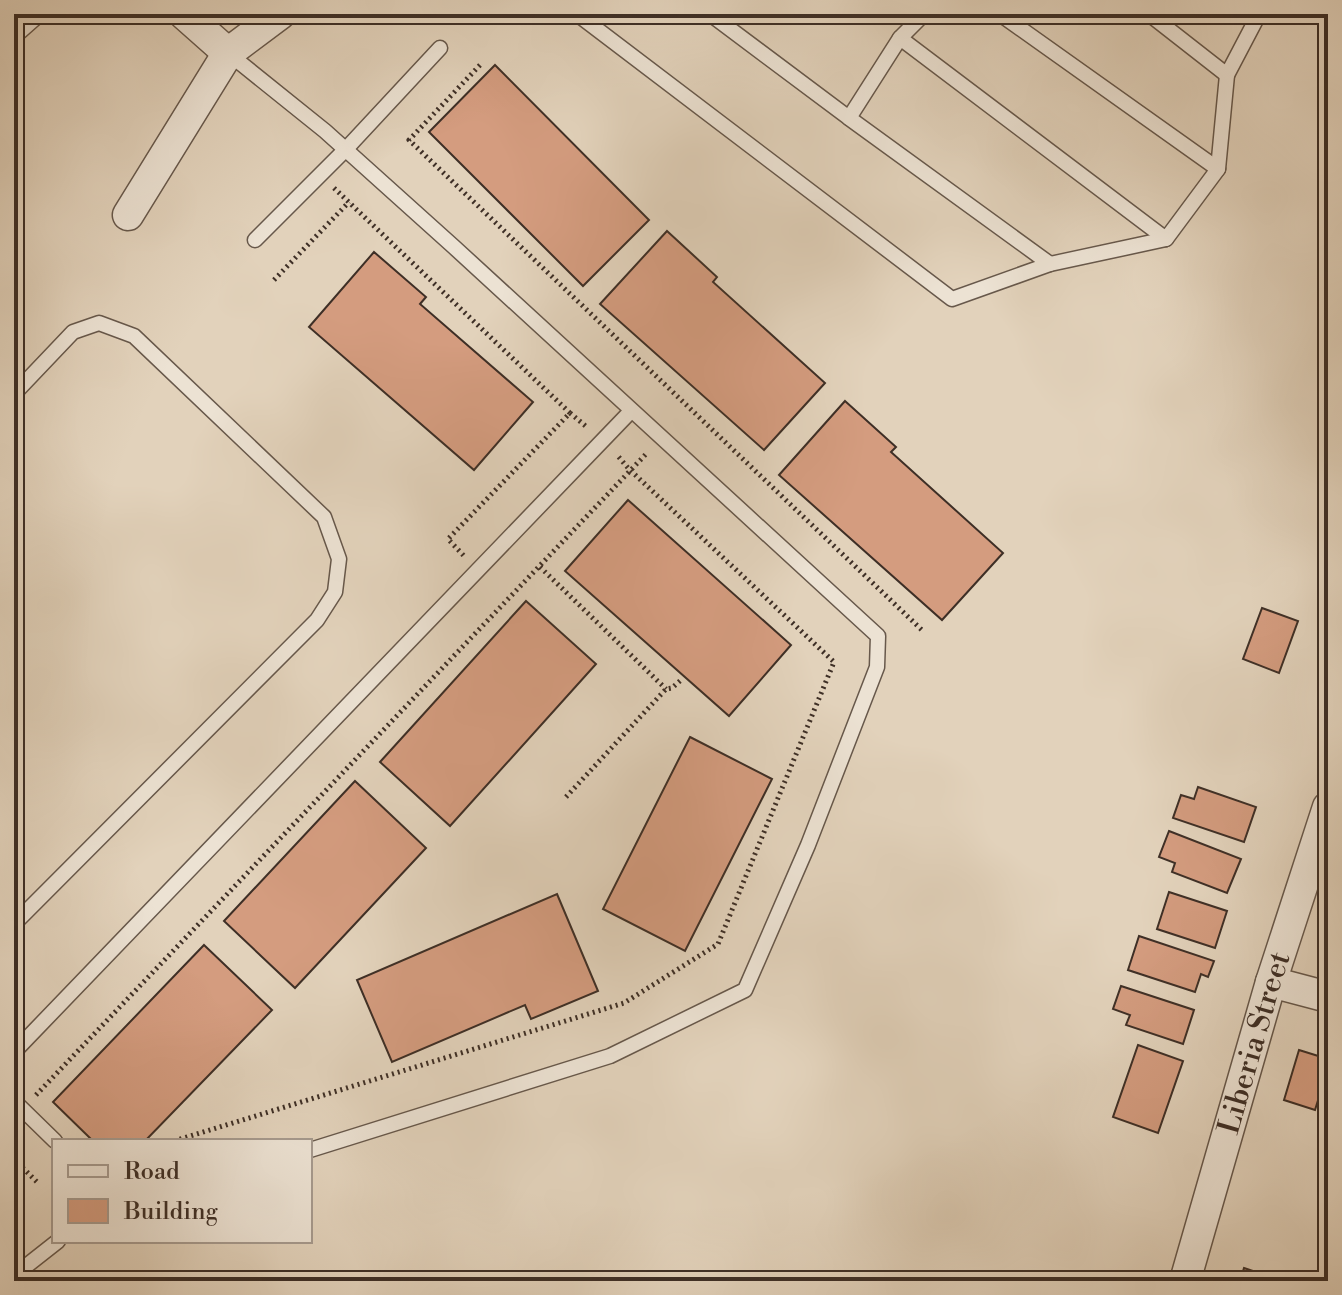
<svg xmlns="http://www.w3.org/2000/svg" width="1342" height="1295" font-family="'Libre Bodoni',serif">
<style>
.building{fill:#d49c7f;stroke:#3e2f26;stroke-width:2}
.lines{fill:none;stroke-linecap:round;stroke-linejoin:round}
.lane-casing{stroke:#67584b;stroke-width:17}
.street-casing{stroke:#67584b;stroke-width:33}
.path{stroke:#3e2f26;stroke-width:5;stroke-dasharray:2 4;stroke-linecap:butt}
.lane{stroke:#ece2d3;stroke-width:14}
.street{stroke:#ece2d3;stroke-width:30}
.labels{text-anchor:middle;stroke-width:6;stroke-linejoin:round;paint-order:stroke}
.street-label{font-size:30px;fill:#3e2f26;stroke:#ece2d3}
</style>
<rect width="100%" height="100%" fill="#e2d2bb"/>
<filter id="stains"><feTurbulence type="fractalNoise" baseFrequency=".0025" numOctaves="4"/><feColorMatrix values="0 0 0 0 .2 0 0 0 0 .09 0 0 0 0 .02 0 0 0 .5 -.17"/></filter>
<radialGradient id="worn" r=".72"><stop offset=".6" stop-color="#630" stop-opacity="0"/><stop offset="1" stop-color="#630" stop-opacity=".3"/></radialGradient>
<g class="building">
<path d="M495 65 649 220 583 286 429 132Z"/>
<path d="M667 231 717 277 713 282 825 383 764 450 600 304Z"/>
<path d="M374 252 426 297 420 304 533 402 474 470 309 327Z"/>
<path d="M845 401 896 447 891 452 1003 553 942 620 779 475Z"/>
<path d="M628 500 791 645 729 716 565 571Z"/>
<path d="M526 601 596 664 450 826 380 762Z"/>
<path d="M1262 608 1298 621 1279 673 1243 659Z"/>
<path d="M690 737 772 779 685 951 603 909Z"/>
<path d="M355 781 426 848 295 988 224 921Z"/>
<path d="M1198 787 1256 807 1244 842 1173 818 1181 795 1194 799Z"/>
<path d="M1169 831 1241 859 1227 893 1172 872 1175 863 1159 857Z"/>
<path d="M1169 892 1227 911 1215 948 1157 929Z"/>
<path d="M557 894 598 991 531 1019 525 1005 392 1062 357 980Z"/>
<path d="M1139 936 1214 961 1208 977 1201 974 1195 992 1128 970Z"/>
<path d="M204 945 272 1010 145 1141H93L53 1102Z"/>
<path d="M1121 986 1194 1010 1183 1044 1126 1025 1130 1015 1113 1009Z"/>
<path d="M1138 1045 1183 1061 1158 1133 1113 1117Z"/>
<path d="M1299 1050 1328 1059V1068L1315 1110 1284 1100Z"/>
<path d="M1244 1268 1277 1279V1281H1240Z"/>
</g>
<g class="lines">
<g class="lane-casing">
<g id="lane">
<path d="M577 14 952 299 1050 264 849 118 900 38 1166 239 1218 169 1000 14"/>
<path d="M710 14 849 118"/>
<path d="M1149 14 1227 75 1259 14"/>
<path d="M14 37 40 14"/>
<path d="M900 38 924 14"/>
<path d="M228 53 325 131 454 247 878 636 877 667 808 845 745 990 610 1056 310 1150"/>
<path d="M1218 169 1227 75"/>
<path d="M255 240 346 149 440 48"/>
<path d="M1050 264 1166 239"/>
<path d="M14 394 73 332 99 323 134 336 324 517 339 559 335 592 317 620 14 924"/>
<path d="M14 1052 631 411"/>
<path d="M14 1101 55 1141"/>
<path d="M14 1278 25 1267 58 1241"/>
</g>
</g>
<g class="street-casing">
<g id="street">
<path d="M184 14 228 53"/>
<path d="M128 215 228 53 280 14"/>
<path d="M1271 982 1328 997"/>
<path id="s1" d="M1185 1281 1271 982 1328 807"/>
</g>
</g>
<g class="path">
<path d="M480 65 409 140 924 632"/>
<path d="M334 188 570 413 448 539 465 557"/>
<path d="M274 280 349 202"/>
<path d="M570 413 588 428"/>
<path d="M540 567 666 689"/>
<path d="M566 797 666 689 672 688 681 680"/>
<path d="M36 1095 647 453"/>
<path d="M174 1141 624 1003 718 944 834 662 629 469 617 455"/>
<path d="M14 1159 37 1182"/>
</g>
<use href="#lane" class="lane"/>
<use href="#street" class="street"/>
</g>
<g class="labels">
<g class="street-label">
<text dy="10" stroke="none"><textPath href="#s1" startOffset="248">Liberia Street</textPath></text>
</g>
</g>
<rect width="1342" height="1295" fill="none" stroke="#e2d2bb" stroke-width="48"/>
<rect x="16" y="16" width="1310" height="1263" fill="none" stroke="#3e2f26" stroke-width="4"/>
<rect x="24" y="24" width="1294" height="1247" fill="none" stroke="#3e2f26" stroke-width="2"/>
<rect x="52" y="1139" width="260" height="104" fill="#ece2d3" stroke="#a69a8e" stroke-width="2"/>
<rect x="68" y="1165" width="40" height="12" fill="#ece2d3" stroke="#a69a8e" stroke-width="2"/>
<text x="124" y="1179" font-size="24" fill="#3e2f26">Road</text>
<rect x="68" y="1199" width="40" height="24" fill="#d49c7f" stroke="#a69a8e" stroke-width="2"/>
<text x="124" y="1219" font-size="24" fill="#3e2f26">Building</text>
<rect width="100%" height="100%" filter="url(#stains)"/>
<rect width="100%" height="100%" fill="url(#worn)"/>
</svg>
